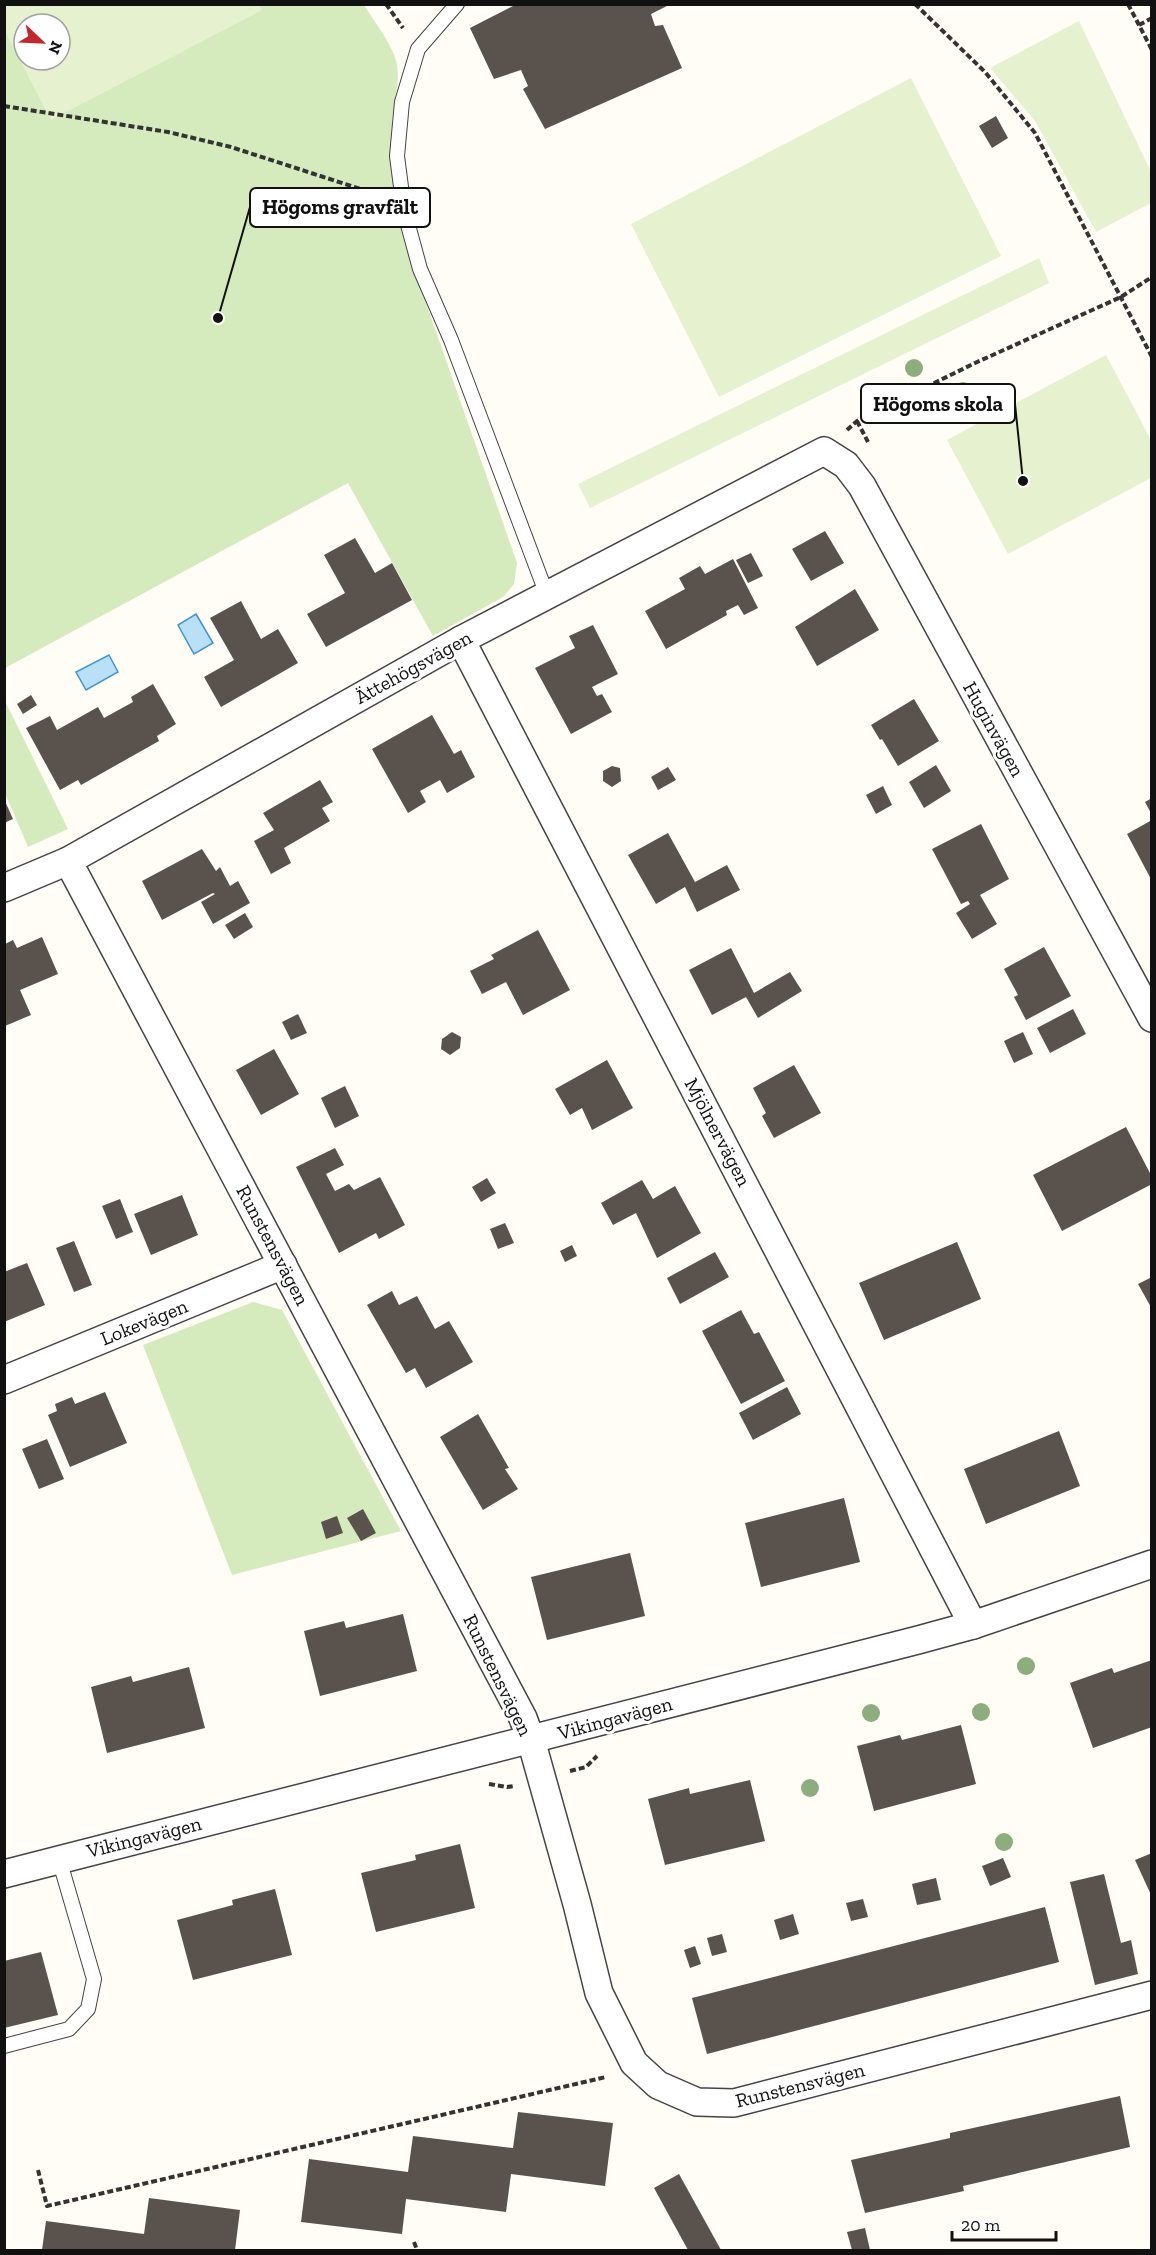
<svg xmlns="http://www.w3.org/2000/svg" width="1156" height="2255" font-family="'Zilla Slab',serif">
<style>
.green{fill:#d5ebbd;fill-rule:evenodd}
.pitch{fill:#e6f2cf;fill-rule:evenodd}
.water{fill:#b9e0f7;stroke:#3f96cf;stroke-width:1.5}
.building{fill:#5a524d}
.lines{fill:none;stroke-linecap:round;stroke-linejoin:round}
.service-casing{stroke:#444;stroke-width:16}
.minor-casing{stroke:#444;stroke-width:30}
.path{stroke:#333;stroke-width:4;stroke-dasharray:6 3;stroke-linecap:butt}
.service{stroke:#fff;stroke-width:14}
.minor{stroke:#fff;stroke-width:27}
.tree{fill:#8dad7f}
.labels{text-anchor:middle;stroke-width:6;stroke-linejoin:round;paint-order:stroke}
.street-label{font-size:20px;fill:#111;stroke:#fff}
.leader{fill:none;stroke:#111;stroke-width:2}
.callout-dot{fill:#111;stroke:#fff;stroke-width:2}
.callout{fill:#fff;stroke:#111;stroke-width:2}
.callout-label{font-size:21px;text-anchor:middle;font-weight:bold;fill:#111}
</style>
<rect width="100%" height="100%" fill="#fffdf5"/>
<g class="green">
<path d="M5 5H364C373 20 392 44 396 61 402 82 392 103 392 125 390 166 395 203 405 243L517 563 514 584 503 597 433 636 348 483 5 668ZM24 24H60V60H24Z"/>
<path d="M5 701 68 829 28 847 5 793Z"/>
<path d="M253 1302 282 1310 401 1531 232 1575 143 1345Z"/>
</g>
<g class="pitch">
<path d="M259 5 262 10 51 120 5 31V5ZM24 24H60V60H24Z"/>
<path d="M1079 21 1151 172V203L1096 232 1035 121 990 68Z"/>
<path d="M911 78 1001 256 719 397 631 224Z"/>
<path d="M1039 258 1049 283 590 508 578 484Z"/>
<path d="M1106 355 1151 440V478L1008 554 947 440Z"/>
</g>
<g class="water">
<path d="M196 614 213 643 194 654 178 625Z"/>
<path d="M109 655 118 672 86 690 76 672Z"/>
</g>
<g class="building">
<path d="M517 4H671L651 14 655 26 663 25 682 68 545 129 523 89 528 86 521 70 494 79 470 28Z"/>
<path d="M996 116 1008 138 992 148 979 126Z"/>
<path d="M825 531 844 563 811 581 792 549Z"/>
<path d="M355 538 375 573 392 563 412 600 326 647 307 614 345 593 324 555Z"/>
<path d="M751 553 763 576 748 583 736 560Z"/>
<path d="M733 559 758 608 744 615 738 605 726 611 727 615 666 649 645 611 685 589 679 578 700 566 705 574Z"/>
<path d="M855 589 879 630 817 666 795 627Z"/>
<path d="M241 601 261 639 278 629 298 663 221 707 204 677 234 660 210 618Z"/>
<path d="M593 625 618 674 592 687 597 696 602 694 612 712 571 734 535 668 575 648 569 636Z"/>
<path d="M153 684 176 724 157 736 159 741 81 785 78 780 60 790 26 728 50 716 57 730 98 707 104 718 133 702 131 697Z"/>
<path d="M31 695 37 705 23 714 17 704Z"/>
<path d="M914 699 939 741 898 766 882 739 880 740 871 725Z"/>
<path d="M432 715 454 754 461 750 475 777 447 793 440 780 420 791 426 802 408 813 372 749Z"/>
<path d="M936 765 951 791 924 808 909 782Z"/>
<path d="M612 766 620 768 621 781 612 787 603 781V771Z"/>
<path d="M668 767 676 780 658 790 651 777Z"/>
<path d="M320 780 333 802 322 808 330 821 284 848 291 863 271 874 254 841 274 830 263 813Z"/>
<path d="M883 786 892 805 876 814 866 795Z"/>
<path d="M1152 798V815L1145 802Z"/>
<path d="M4 799 13 819 4 823Z"/>
<path d="M1152 820V881L1127 834Z"/>
<path d="M981 824 1009 879 980 895 997 924 972 939 956 913 970 904 968 901 961 904 932 849Z"/>
<path d="M668 833 695 882 727 865 740 890 697 912 685 887 656 904 628 855Z"/>
<path d="M202 849 216 871 220 867 230 886 238 881 250 903 213 924 201 902 215 894 213 893 162 920 142 881Z"/>
<path d="M245 913 253 927 234 939 225 925Z"/>
<path d="M538 930 570 990 523 1015 506 982 482 994 470 971 494 959 491 955Z"/>
<path d="M42 937 58 974 20 990 31 1015 5 1026V944L13 940 17 948Z"/>
<path d="M1044 947 1071 996 1026 1020 1014 997 1018 995 1004 969Z"/>
<path d="M731 948 754 993 790 972 802 991 758 1018 746 997 712 1015 689 970Z"/>
<path d="M1073 1009 1086 1034 1050 1053 1037 1028Z"/>
<path d="M298 1014 307 1033 291 1040 282 1022Z"/>
<path d="M452 1032 461 1037 460 1048 450 1055 441 1049 442 1039Z"/>
<path d="M1023 1032 1033 1054 1014 1063 1004 1041Z"/>
<path d="M274 1049 299 1094 261 1115 236 1070Z"/>
<path d="M607 1060 633 1108 592 1130 582 1108 570 1115 555 1089Z"/>
<path d="M794 1065 821 1113 774 1138 762 1116 766 1113 753 1088Z"/>
<path d="M345 1086 359 1116 335 1128 321 1098Z"/>
<path d="M1126 1127 1152 1177V1184L1062 1231 1033 1175Z"/>
<path d="M335 1148 344 1165 326 1174 335 1191 349 1184 354 1190 380 1177 405 1225 379 1239 376 1233 339 1253 296 1167Z"/>
<path d="M487 1178 496 1193 481 1202 472 1187Z"/>
<path d="M642 1180 653 1199 675 1186 701 1233 657 1258 636 1213 613 1225 601 1203Z"/>
<path d="M182 1195 198 1235 151 1255 134 1214Z"/>
<path d="M120 1199 133 1232 116 1239 102 1206Z"/>
<path d="M505 1223 514 1243 498 1249 490 1229Z"/>
<path d="M74 1241 92 1285 74 1292 56 1248Z"/>
<path d="M957 1242 981 1299 884 1340 859 1283Z"/>
<path d="M572 1245 577 1256 565 1262 560 1251Z"/>
<path d="M715 1252 729 1277 680 1304 667 1278Z"/>
<path d="M27 1263 45 1305 4 1322V1272Z"/>
<path d="M1152 1277V1309L1138 1284Z"/>
<path d="M392 1291 399 1305 417 1296 435 1329 449 1321 473 1362 426 1388 415 1368 406 1373 367 1305Z"/>
<path d="M741 1310 754 1334 759 1332 785 1381 741 1404 702 1331Z"/>
<path d="M787 1387 801 1414 753 1440 739 1413Z"/>
<path d="M105 1392 127 1443 70 1467 48 1415 57 1411 55 1404 72 1397 75 1404Z"/>
<path d="M478 1414 509 1468 505 1469 518 1489 483 1510 440 1437Z"/>
<path d="M1059 1431 1080 1486 986 1524 964 1469Z"/>
<path d="M47 1439 64 1479 39 1489 22 1449Z"/>
<path d="M844 1498 860 1562 761 1587 745 1523Z"/>
<path d="M363 1509 376 1533 361 1541 347 1518Z"/>
<path d="M337 1516 343 1533 326 1539 321 1522Z"/>
<path d="M630 1553 645 1616 547 1640 531 1577Z"/>
<path d="M403 1614 417 1671 320 1696 304 1631 344 1621 346 1628Z"/>
<path d="M1152 1660V1727L1093 1748 1070 1683 1112 1668 1114 1673Z"/>
<path d="M189 1667 205 1728 107 1753 91 1687 131 1676 133 1682Z"/>
<path d="M961 1725 976 1784 874 1811 857 1746 900 1735 902 1740Z"/>
<path d="M750 1780 765 1841 665 1865 648 1799 689 1788 690 1794Z"/>
<path d="M460 1844 475 1908 376 1932 361 1873 416 1860 415 1855Z"/>
<path d="M1152 1853V1897L1135 1860Z"/>
<path d="M1003 1858 1011 1877 990 1886 982 1866Z"/>
<path d="M1104 1874 1121 1943 1131 1940 1138 1974 1095 1985 1070 1882Z"/>
<path d="M936 1878 941 1900 917 1905 912 1884Z"/>
<path d="M275 1889 292 1955 193 1980 177 1920 233 1905 232 1900Z"/>
<path d="M863 1899 868 1917 851 1921 846 1903Z"/>
<path d="M1045 1907 1059 1962 707 2054 692 1998Z"/>
<path d="M793 1914 799 1934 780 1940 774 1920Z"/>
<path d="M722 1934 727 1952 712 1956 707 1938Z"/>
<path d="M695 1946 701 1964 690 1968 684 1950Z"/>
<path d="M41 1952 58 2015 4 2028V1961Z"/>
<path d="M1120 2096 1130 2147 963 2186 964 2191 865 2213 851 2160 950 2138V2133Z"/>
<path d="M518 2112 613 2123 605 2186 511 2174 506 2212 406 2199 402 2234 301 2222 309 2159 408 2172 413 2136 513 2148Z"/>
<path d="M679 2174 721 2250H688L654 2188Z"/>
<path d="M149 2198 240 2210 235 2250H42L46 2221 144 2234Z"/>
<path d="M865 2228 870 2250H852L847 2232Z"/>
</g>
<g class="lines">
<g class="service-casing">
<g id="service">
<path d="M457 4 418 49 402 102 397 156 404 210 420 269 451 340 547 595"/>
<path d="M4 2046 69 2029 88 2009 94 1979 59 1859"/>
</g>
</g>
<g class="minor-casing">
<g id="minor">
<path d="M461 640 973 1625"/>
<path d="M68 861 523 1718 531 1740 577 1904 599 1993 634 2063 658 2085 697 2102 734 2103 1152 1995"/>
<path d="M4 888 68 861 461 640 824 451 846 465 862 486 1152 1018"/>
<path d="M4 1380 283 1265"/>
<path d="M4 1874 918 1640 973 1625 1152 1564"/>
</g>
</g>
<g class="path">
<path d="M386 4 403 28"/>
<path d="M915 4 985 72 1035 133 1152 357"/>
<path d="M1128 4 1152 50"/>
<path d="M1139 25 1152 18"/>
<path d="M4 106 168 132 231 147 379 195"/>
<path d="M857 421 868 442"/>
<path d="M847 430 857 421 975 363 1121 297 1152 277"/>
<path d="M570 1771 586 1767 597 1756"/>
<path d="M489 1784 507 1787 514 1786"/>
<path d="M38 2170 47 2206 606 2077"/>
<path d="M414 2242 417 2250"/>
</g>
<use href="#service" class="service"/>
<use href="#minor" class="minor"/>
</g>
<g class="tree">
<circle cx="914" cy="368" r="9"/>
<circle cx="963" cy="391" r="9"/>
<circle cx="1026" cy="1666" r="9"/>
<circle cx="981" cy="1712" r="9"/>
<circle cx="871" cy="1713" r="9"/>
<circle cx="810" cy="1788" r="9"/>
<circle cx="1004" cy="1842" r="9"/>
</g>
<g class="labels">
<g class="street-label">
<text transform="translate(413 667) rotate(-29)" y="7">Ättehögsvägen</text>
<text transform="translate(994 729) rotate(61)" y="7">Huginvägen</text>
<text transform="translate(718 1132) rotate(62)" y="7">Mjölnervägen</text>
<text transform="translate(273 1245) rotate(62)" y="7">Runstensvägen</text>
<text transform="translate(144 1322) rotate(-22)" y="7">Lokevägen</text>
<text transform="translate(498 1675) rotate(64)" y="7">Runstensvägen</text>
<text transform="translate(615 1718) rotate(-15)" y="7">Vikingavägen</text>
<text transform="translate(144 1837) rotate(-14)" y="7">Vikingavägen</text>
<text transform="translate(800 2085) rotate(-14)" y="7">Runstensvägen</text>
</g>
</g>
<path class="leader" d="M218 318L250 207M1023 481L1015 404"/>
<g class="callout-dot">
<circle cx="218" cy="318" r="6"/>
<circle cx="1023" cy="481" r="6"/>
</g>
<g class="callout">
<rect x="250" y="188" width="180" height="39" rx="6"/>
<rect x="861" y="384" width="154" height="39" rx="6"/>
</g>
<g class="callout-label">
<text x="340" y="214">Högoms gravfält</text>
<text x="938" y="411">Högoms skola</text>
</g>
<rect width="1156" height="2255" fill="none" stroke="#111111" stroke-width="12"/>
<g transform="translate(42 42) rotate(113)"><circle r="28" fill="#ffffff" stroke="#a0a0a0" stroke-width="1.5"/>
<path d="M0-4.5L10 22L0 15L-10 22Z" fill="#c4262e"/>
<text y="-9" font-size="16" font-weight="bold" text-anchor="middle" fill="#111111">N</text>
</g>
<path d="M952 2231v9h104v-9" fill="none" stroke="#111111" stroke-width="3"/>
<text x="961" y="2231" font-size="18" fill="#111111" stroke="#ffffff" stroke-width="4.5" paint-order="stroke">20 m</text>
</svg>
